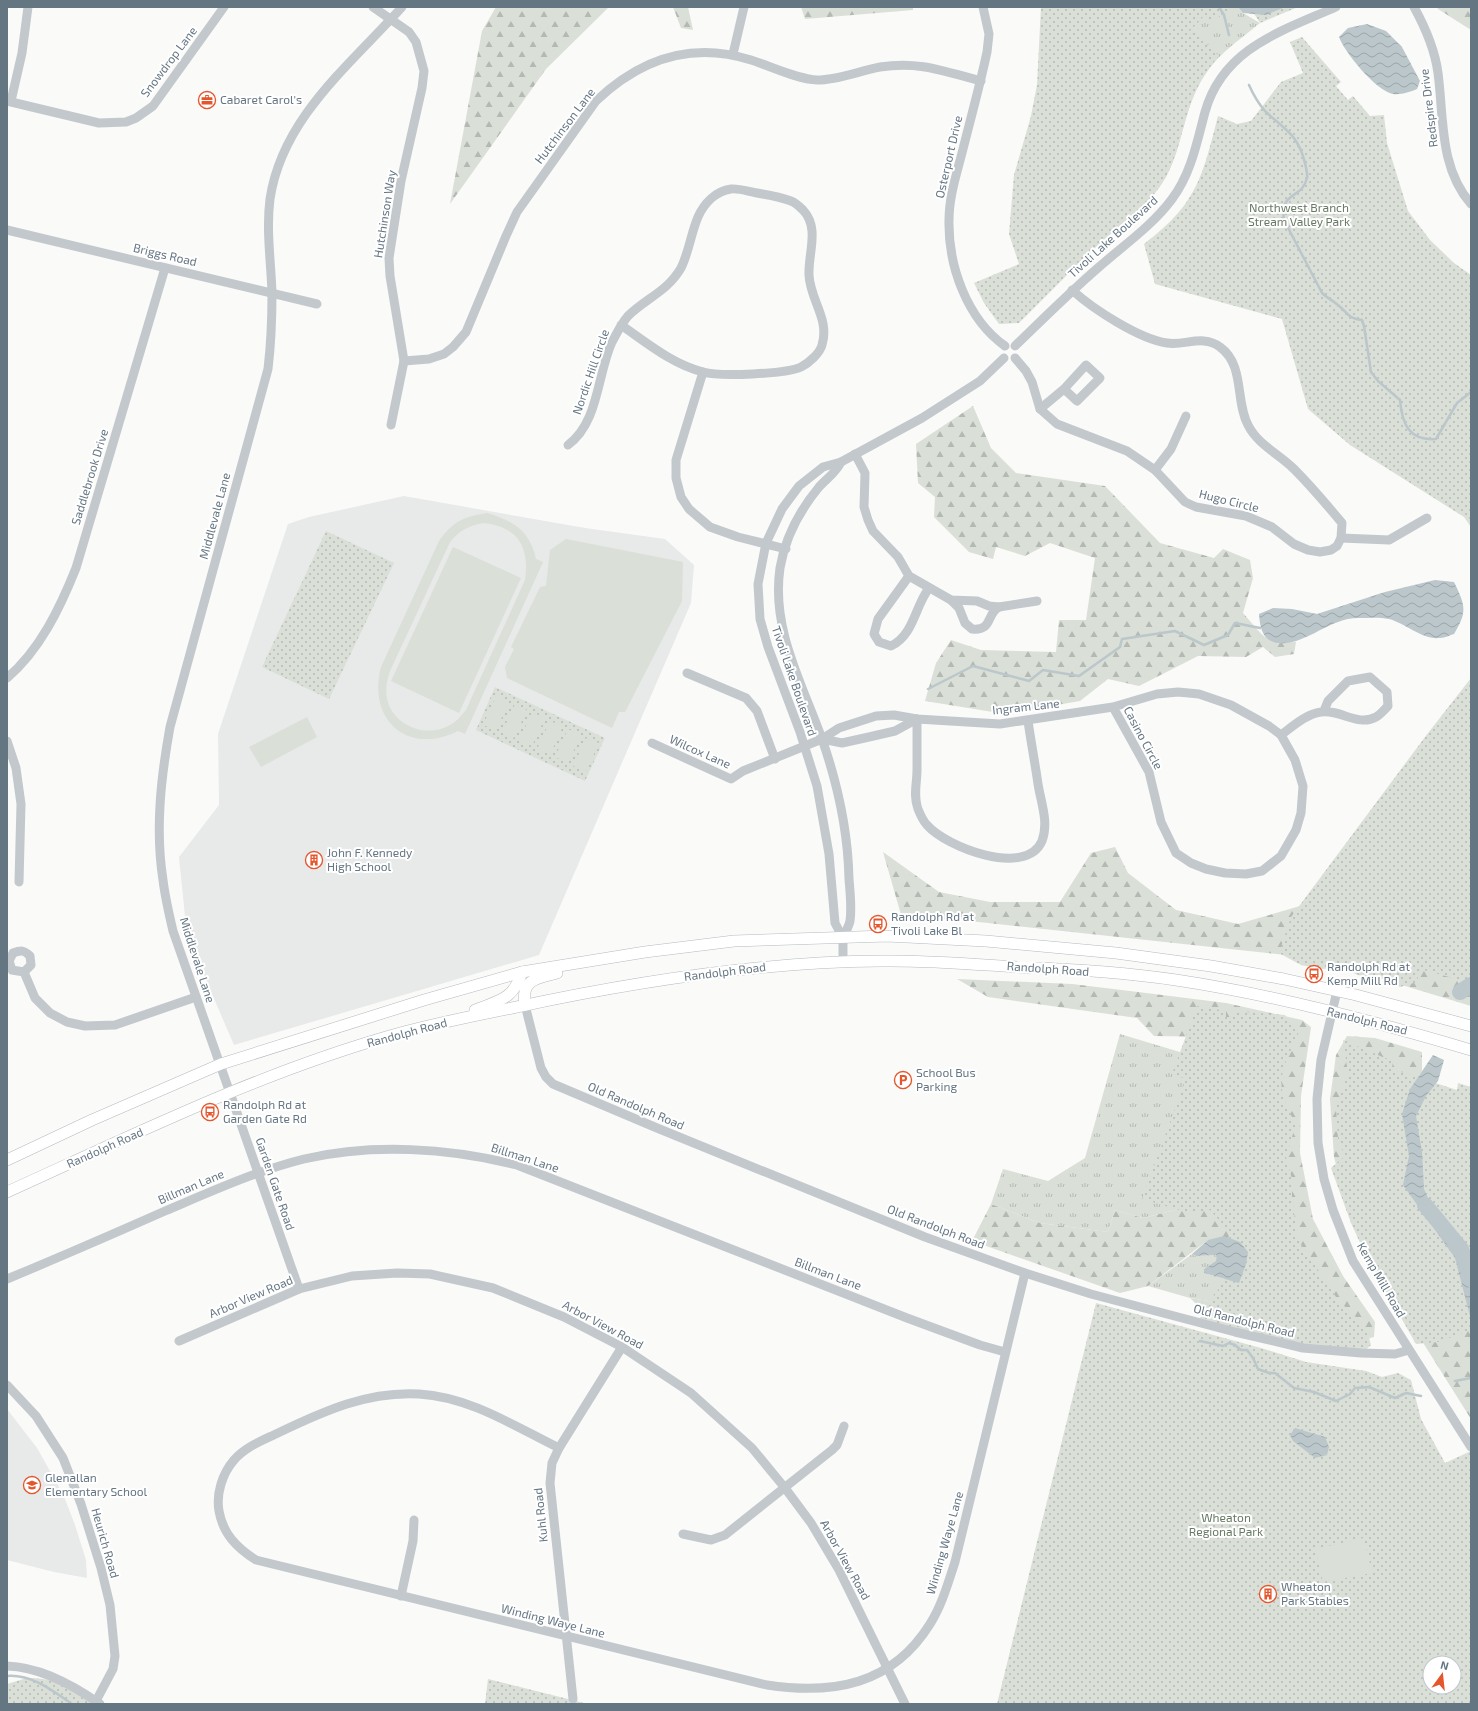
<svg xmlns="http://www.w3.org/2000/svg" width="1478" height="1711" font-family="'Exo 2',sans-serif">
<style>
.built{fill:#e8e9e9}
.grass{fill:url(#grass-tufts)}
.forest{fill:url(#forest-firs)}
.park{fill:url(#park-dots);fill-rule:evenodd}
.garden{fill:#dadfd7;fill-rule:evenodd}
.water{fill:url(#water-waves)}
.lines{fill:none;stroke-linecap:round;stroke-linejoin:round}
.stream{stroke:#bbc7cb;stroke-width:2.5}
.river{stroke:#bbc7cb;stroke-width:16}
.major-casing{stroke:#b5babe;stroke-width:12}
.minor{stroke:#c3c8cc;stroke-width:9}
.major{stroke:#fff;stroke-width:11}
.labels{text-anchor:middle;stroke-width:4;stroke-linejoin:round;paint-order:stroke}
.street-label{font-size:12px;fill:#657683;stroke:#fff}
.poi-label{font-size:12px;fill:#657683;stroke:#fff;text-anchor:start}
.park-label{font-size:12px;fill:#687a64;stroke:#fff}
</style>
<defs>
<pattern id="grass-tufts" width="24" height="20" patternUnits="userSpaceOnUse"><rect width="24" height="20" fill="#dadfd7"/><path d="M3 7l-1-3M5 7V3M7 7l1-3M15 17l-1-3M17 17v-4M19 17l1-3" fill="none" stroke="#b4b9b4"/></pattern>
<pattern id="forest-firs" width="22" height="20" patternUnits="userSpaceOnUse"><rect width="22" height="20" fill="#dadfd7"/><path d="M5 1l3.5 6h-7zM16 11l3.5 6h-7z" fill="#b4b9b4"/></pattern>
<pattern id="park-dots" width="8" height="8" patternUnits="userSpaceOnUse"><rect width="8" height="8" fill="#dadfd7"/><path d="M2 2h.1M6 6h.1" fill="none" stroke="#b4b9b4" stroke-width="1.8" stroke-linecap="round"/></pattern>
<pattern id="water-waves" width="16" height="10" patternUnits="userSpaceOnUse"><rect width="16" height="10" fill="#bbc7cb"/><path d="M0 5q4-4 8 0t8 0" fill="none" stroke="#9ca6aa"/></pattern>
</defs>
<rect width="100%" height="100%" fill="#fafaf8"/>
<g class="built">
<path d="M404 496 585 528 665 539 694 565 691 603 539 955 234 1045 187 936 179 857 219 805 218 734 288 524 309 517Z"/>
<path d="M7 1409 37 1448 63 1494 75 1525 86 1560 87 1578 54 1572 7 1560Z"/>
</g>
<g class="grass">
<path d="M1146 7H1238L1243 13 1260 23C1238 41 1215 56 1201 81 1178 122 1184 163 1149 200Z"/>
<path d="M1120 1034 1213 1062 1191 1185 1228 1177 1267 1195 1292 1222 1289 1261 1280 1285 1259 1279 1239 1306 1190 1298 1148 1286 1192 1254 1196 1256 1217 1255V1261L1204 1269V1273L1239 1283 1246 1264 1248 1252 1240 1242 1248 1231 1230 1200 1195 1205 1143 1218 1115 1210 1108 1232 1040 1223 991 1204 1003 1169 1048 1181 1085 1158Z"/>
</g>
<g class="forest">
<path d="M496 7H609L546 69 450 204 482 31Z"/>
<path d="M673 7H688L693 30 681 28Z"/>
<path d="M801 7H913V10L805 19Z"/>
<path d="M1437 7H1471V30L1438 9Z"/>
<path d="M973 406 991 448 1016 473 1105 486 1160 543 1214 558 1223 549 1250 560 1253 578 1243 613C1264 636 1263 644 1296 642L1294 654 1275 657 1263 647 1246 657 1198 656 1139 686 1108 679 1080 701 1005 714 925 701 936 663 951 640 981 650 1056 652 1059 620H1086L1095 558 1050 543 1025 556 996 547 993 559 969 552 934 517 935 497 918 483 916 444Z"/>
<path d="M1471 706V1006L1313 958 960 920 902 918 883 852 939 892 990 902H1060L1091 853 1115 847 1128 873 1176 910 1238 924 1314 902Z"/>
<path d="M957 979 1072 984 1138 992 1226 1003 1302 1020 1311 1027 1301 1096 1300 1153 1313 1219 1343 1276 1375 1322 1374 1337 1344 1345 1214 1321 1190 1298 1239 1306 1226 1037 1154 1036 1137 1018 988 997Z"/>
<path d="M1347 1036 1375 1038 1422 1052V1071L1410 1089 1471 1320V1419L1388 1287 1350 1218 1334 1157 1330 1099 1336 1055Z"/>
<path d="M1230 1200 1240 1242 1208 1240 1148 1286 1120 1293 972 1241 991 1204 1040 1223 1108 1232 1115 1210 1143 1218 1195 1205Z"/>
</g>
<g class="park">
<path d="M1041 7H1234L1210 22 1203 17 1189 32 1191 35 1194 32 1219 56C1208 69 1198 84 1192 100 1178 137 1178 170 1149 200L1087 255 1019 323 999 324 984 303 974 283 1019 264 1009 234 1014 175 1031 116 1037 85Z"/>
<path d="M1250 7H1298L1260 23Z"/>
<path d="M1302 37 1341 82 1336 86 1348 100 1353 96 1370 116 1384 115 1387 143 1408 211 1430 240 1454 263 1471 275V527L1464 517 1350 445 1308 409 1282 319 1155 284 1144 244C1197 204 1202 178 1218 116L1237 124 1251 121 1281 82 1303 73 1290 42Z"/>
<path d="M326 531 394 563 329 699 262 667Z"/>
<path d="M1471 678V983L1420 969 1417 982 1400 987 1379 976H1361L1340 968 1320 969 1301 965 1279 953 1291 917 1425 737Z"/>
<path d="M495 687 605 738 585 781 476 730Z"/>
<path d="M1197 1006 1226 1011V1017L1231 1018 1232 1011 1285 1015 1299 1032C1281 1072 1272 1083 1296 1124L1286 1157 1292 1179V1196L1297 1238 1338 1300 1366 1327 1371 1345 1360 1355 1307 1350 1198 1321 1227 1276 1231 1252 1228 1230 1210 1210 1189 1213 1142 1199 1186 1079 1172 1074Z"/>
<path d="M1343 1040 1385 1058 1393 1060 1392 1069 1457 1090 1458 1083 1471 1087V1330L1438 1342 1416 1344 1367 1258 1351 1223 1331 1168 1345 1156 1338 1139 1336 1107 1348 1074Z"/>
<path d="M1096 1303 1261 1348 1306 1362 1366 1371 1382 1377 1398 1373 1411 1380 1421 1419 1445 1463 1471 1451V1704H997ZM1430 1663H1454V1687H1430Z"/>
<path d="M27 1678C55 1678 83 1688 105 1704H7V1684Z"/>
<path d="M488 1679 588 1704H485Z"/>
</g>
<g class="garden">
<path d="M487 513C514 521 530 531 536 559L543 562 465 734 458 731C408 756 367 720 381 667L439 541C453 521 464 517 487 513ZM483 523C518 526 530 548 525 580L466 710C461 716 456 722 450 725 427 739 393 726 387 699 385 689 387 680 390 671L450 542C460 530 468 526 483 523Z"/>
<path d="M566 539 683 562 682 601 625 712H619L612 728 507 678 505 667 514 649 511 647 540 587 546 586 550 550Z"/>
<path d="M453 547 521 578 459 713 391 681Z"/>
<path d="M496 696 509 702 496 730 483 725Z"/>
<path d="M515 704 527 710 514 738 502 732Z"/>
<path d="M532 712 545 718 532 746 519 741Z"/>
<path d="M307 717 317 737 261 767 249 747Z"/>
<path d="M550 721 563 726 550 755 537 749Z"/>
<path d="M568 729 581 735 568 763 555 757Z"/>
<path d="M586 738 599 743 586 772 573 766Z"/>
<path d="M1364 1538 1372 1573 1323 1582 1315 1549Z"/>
</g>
<g class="water">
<path d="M1238 7H1285L1266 15 1243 13Z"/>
<path d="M1367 24 1386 31 1402 47 1420 81 1417 89C1410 92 1401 95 1393 94 1376 91 1345 53 1339 37L1348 28Z"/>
<path d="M1435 580 1454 582C1465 605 1468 611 1454 634 1450 635 1445 638 1440 638 1422 640 1405 623 1389 619 1380 617 1368 618 1358 618 1329 618 1305 646 1278 643 1262 641 1260 627 1259 614L1273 608 1292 609 1317 614 1385 592Z"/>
<path d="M1433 1055 1444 1060 1438 1081 1426 1096 1416 1116 1422 1152 1424 1189 1445 1237 1471 1258V1320L1455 1258 1403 1185 1409 1156 1402 1114 1410 1089Z"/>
<path d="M1224 1236 1240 1242 1248 1252 1246 1264 1239 1283 1204 1273V1269L1216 1261 1217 1255 1196 1256 1192 1254 1208 1240Z"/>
<path d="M1295 1428 1325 1437 1329 1447 1327 1455 1315 1458 1293 1441 1290 1435Z"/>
</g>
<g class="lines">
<g class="stream">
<path d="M1219 7 1224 15 1229 35"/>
<path d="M1249 85C1253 94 1258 103 1265 111 1285 130 1298 134 1305 163 1306 168 1308 174 1307 178 1302 200 1280 190 1284 220L1322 293C1327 298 1332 300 1338 305 1348 313 1347 318 1362 320L1364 326 1371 372 1378 381 1400 400C1402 424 1409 441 1436 439L1457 403 1471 392"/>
<path d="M928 689 973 666 1029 681 1043 670 1079 676 1120 647 1122 639 1175 631 1204 645 1228 635 1235 623 1260 628"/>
<path d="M1200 1341 1223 1346 1229 1343 1235 1345 1241 1350H1247L1253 1358 1258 1369 1269 1373H1275L1294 1388 1314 1392 1336 1401 1350 1394 1355 1388 1369 1387 1395 1398 1406 1393 1421 1396"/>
<path d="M1455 1381 1471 1378"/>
<path d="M7 1676C32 1674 53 1691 72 1704"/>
</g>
<g class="river">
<path d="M1460 992 1471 985"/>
<path d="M1425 1205 1461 1249 1471 1279"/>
</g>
<g class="major-casing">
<g id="major">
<path d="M525 1005C521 979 536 979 557 973"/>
<path d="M475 1010C500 1000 513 1000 522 972"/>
<path d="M7 1160 92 1120 221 1064 424 1000 522 972 645 952 734 941 887 936 986 941 1116 953 1211 966 1284 979 1356 995 1471 1026"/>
<path d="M7 1192C133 1135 259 1073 393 1035 432 1024 472 1016 512 1008 632 982 757 962 880 961 926 960 971 964 1017 967 1070 969 1123 972 1176 980 1276 995 1374 1021 1471 1050"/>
</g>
</g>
<g class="minor">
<path d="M373 7 409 32 416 42 424 71 422 88 401 181 389 258 390 276 404 361 391 425"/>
<path d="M983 7 989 34 987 52C980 85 971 117 963 149 957 173 949 196 949 220 948 266 967 319 1005 346"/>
<path d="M1414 7C1425 27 1435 50 1438 73 1444 118 1439 167 1471 204"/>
<path d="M733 54 744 7"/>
<path d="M7 101 99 123 126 122 136 118 153 106 224 7"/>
<path d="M11 101 22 53 28 7"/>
<path d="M7 230 317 304"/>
<path d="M1015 346C1043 319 1070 292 1099 267 1123 246 1153 225 1172 199 1191 174 1197 142 1205 112 1223 48 1282 31 1336 7"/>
<path d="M1015 358 1026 371 1032 382 1040 409 1057 424 1127 451 1155 470 1185 502 1196 507 1246 516 1272 527 1294 544 1308 550 1320 552 1331 550 1337 546 1341 538 1342 523C1327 505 1311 486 1294 469 1279 454 1258 445 1248 425 1235 401 1245 365 1220 347 1203 334 1185 346 1167 343 1139 339 1093 309 1072 290"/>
<path d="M404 361 429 359 444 354 453 347 466 332 506 236 517 212 596 101C640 59 691 41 751 60 770 66 797 79 817 80 838 80 859 71 880 67 919 61 943 71 981 81"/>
<path d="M703 372 676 460V478L681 497 689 509 710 527 738 537 786 549"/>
<path d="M1040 409 1064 389 1086 365 1100 378 1077 401 1064 389"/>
<path d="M568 445C599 422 597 375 612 342 617 333 621 324 628 316 646 298 667 292 681 268 689 252 691 233 698 217 704 203 716 191 731 189 739 188 750 192 757 193 769 195 780 197 791 201 796 203 799 206 803 210 820 228 808 253 809 275 810 300 830 319 822 345 820 353 809 363 801 367 786 374 720 377 703 372 672 364 647 343 621 325"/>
<path d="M855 454 865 473 864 507 868 520 873 531 898 557 909 576 951 600 977 601 989 606 999 607 1037 601"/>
<path d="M841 462C836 473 827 478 819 487 800 510 785 538 780 568 771 629 802 683 822 739 837 782 848 833 849 879 850 892 852 908 850 921 849 926 845 933 843 938"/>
<path d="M1155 470 1171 449 1186 416"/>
<path d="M1341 538 1389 540 1427 518"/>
<path d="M909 576 878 619 874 634 879 642 891 646C914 635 915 606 929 588"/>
<path d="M951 600 959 608 965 623 972 629C993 631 986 614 999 607"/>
<path d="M687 673 746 698 757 711 775 759"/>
<path d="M7 678C40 650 60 608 76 568L165 268"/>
<path d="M917 719C917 736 917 753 917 770 917 783 913 796 918 809 920 814 923 821 927 825 946 847 1026 878 1042 841 1049 822 1041 803 1038 784 1035 763 1031 742 1028 721"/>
<path d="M1281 735C1293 726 1306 714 1321 712 1340 709 1358 727 1376 717 1380 715 1384 710 1388 706L1387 692 1370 677 1348 681 1328 701 1324 711"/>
<path d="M822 739 842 743 869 737 895 731 917 719"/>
<path d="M7 741 16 768 21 804 19 882"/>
<path d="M652 743 731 779 743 771 822 739 839 728 876 716 894 715 917 719 1000 724 1113 707 1157 694 1178 692 1199 694 1231 705 1269 726 1281 735 1295 760 1303 786 1301 813 1296 830 1281 856 1262 871 1246 874 1225 873 1206 869 1191 863 1176 853 1161 822 1149 772 1113 707"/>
<path d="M843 963V938L835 923 829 854 817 786 800 732 768 647 760 619 758 584 766 543 782 509 799 486 823 467 841 462 922 418 980 381 1004 358"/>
<path d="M24 972 12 970 9 961 13 953C21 950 24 950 30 956L31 965 24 972 35 998 50 1013 67 1022 85 1026 115 1025 196 997"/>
<path d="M1337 991 1321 1060 1317 1099 1318 1143 1324 1179 1333 1210 1353 1261 1471 1447"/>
<path d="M525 1005 541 1068 546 1077 553 1084 657 1128 925 1237 1025 1273 1091 1294 1235 1332 1303 1348 1361 1353 1395 1354 1409 1350"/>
<path d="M7 1279C60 1257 113 1234 165 1211 210 1192 256 1171 304 1159 373 1143 449 1148 517 1165L907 1318 980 1345 1005 1352"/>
<path d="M299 1289 173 931C169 914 165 897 163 880 155 829 161 777 170 727L268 369C271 344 272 319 272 293 271 262 266 230 270 199 282 118 350 65 402 7"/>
<path d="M179 1341 299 1289 352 1276 397 1273 430 1274 493 1288 564 1317 622 1347 691 1393 752 1448 785 1488 811 1523 839 1570 905 1704"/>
<path d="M7 1385 36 1416 63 1458 81 1504 101 1568 110 1605 115 1656 113 1669 96 1701"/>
<path d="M559 1448C514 1426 470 1397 419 1394 368 1391 324 1411 280 1432 264 1440 246 1446 234 1460 222 1474 216 1494 219 1511 223 1534 237 1548 256 1560L767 1685C833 1695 892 1685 930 1624 942 1605 948 1583 955 1562L1025 1273"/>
<path d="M683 1534 711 1540 725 1535 832 1450 837 1445 844 1426"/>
<path d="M401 1596 413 1541 414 1520"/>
<path d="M7 1666C40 1667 73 1685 100 1704"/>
<path d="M573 1699 550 1483 552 1463 559 1448 622 1347"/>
</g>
<use href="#major" class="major"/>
</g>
<defs>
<g id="office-ring" transform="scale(0.9)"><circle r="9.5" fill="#fff" stroke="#e4572e" stroke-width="1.5"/><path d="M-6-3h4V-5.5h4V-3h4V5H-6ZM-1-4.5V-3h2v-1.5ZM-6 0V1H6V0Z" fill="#e4572e"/></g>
<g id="building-ring" transform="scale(0.9)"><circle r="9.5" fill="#fff" stroke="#e4572e" stroke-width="1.5"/><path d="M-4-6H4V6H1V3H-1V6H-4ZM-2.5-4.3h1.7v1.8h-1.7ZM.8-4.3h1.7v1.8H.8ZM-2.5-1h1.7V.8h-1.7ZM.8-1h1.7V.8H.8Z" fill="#e4572e"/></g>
<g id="bus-ring" transform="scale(0.9)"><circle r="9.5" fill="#fff" stroke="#e4572e" stroke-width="1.5"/><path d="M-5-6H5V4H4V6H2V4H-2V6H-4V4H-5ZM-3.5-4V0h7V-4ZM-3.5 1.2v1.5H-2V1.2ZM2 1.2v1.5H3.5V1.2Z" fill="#e4572e"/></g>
<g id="parking-ring" transform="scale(0.9)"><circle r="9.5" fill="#fff" stroke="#e4572e" stroke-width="1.5"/><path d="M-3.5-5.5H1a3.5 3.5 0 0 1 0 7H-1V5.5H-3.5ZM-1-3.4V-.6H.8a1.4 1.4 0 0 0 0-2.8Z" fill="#e4572e"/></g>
<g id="school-ring" transform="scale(0.9)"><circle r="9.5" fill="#fff" stroke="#e4572e" stroke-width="1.5"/><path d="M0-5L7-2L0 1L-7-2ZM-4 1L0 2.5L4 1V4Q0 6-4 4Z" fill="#e4572e"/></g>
</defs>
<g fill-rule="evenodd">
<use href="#office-ring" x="207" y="100"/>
<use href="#building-ring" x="314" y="860"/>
<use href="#bus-ring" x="878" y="924"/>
<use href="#bus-ring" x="1314" y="974"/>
<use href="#parking-ring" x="903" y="1080"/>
<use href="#bus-ring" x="210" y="1112"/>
<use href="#school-ring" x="32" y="1485"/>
<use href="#building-ring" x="1268" y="1594"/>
</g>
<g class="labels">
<g class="street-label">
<text transform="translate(169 62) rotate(-53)" y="4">Snowdrop Lane</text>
<text transform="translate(1429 108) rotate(-97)" y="4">Redspire Drive</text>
<text transform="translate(565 126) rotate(-53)" y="4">Hutchinson Lane</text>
<text transform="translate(949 157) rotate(-77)" y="4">Osterport Drive</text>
<text transform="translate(385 214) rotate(-81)" y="4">Hutchinson Way</text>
<text transform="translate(1113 237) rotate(-42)" y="4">Tivoli Lake Boulevard</text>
<text transform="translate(165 255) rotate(13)" y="4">Briggs Road</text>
<text transform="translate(591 372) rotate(-71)" y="4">Nordic Hill Circle</text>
<text transform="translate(90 477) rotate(-73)" y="4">Saddlebrook Drive</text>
<text transform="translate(1229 501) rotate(14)" y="4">Hugo Circle</text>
<text transform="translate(215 516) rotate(-75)" y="4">Middlevale Lane</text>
<text transform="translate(794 681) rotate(71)" y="4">Tivoli Lake Boulevard</text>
<text transform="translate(1026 707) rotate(-6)" y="4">Ingram Lane</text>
<text transform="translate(1143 738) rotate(62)" y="4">Casino Circle</text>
<text transform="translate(700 752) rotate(24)" y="4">Wilcox Lane</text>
<text transform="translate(197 960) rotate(72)" y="4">Middlevale Lane</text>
<text transform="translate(1048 969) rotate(4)" y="4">Randolph Road</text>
<text transform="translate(725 972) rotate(-7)" y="4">Randolph Road</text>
<text transform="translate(1367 1021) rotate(14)" y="4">Randolph Road</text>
<text transform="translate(407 1033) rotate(-15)" y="4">Randolph Road</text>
<text transform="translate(636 1106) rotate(23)" y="4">Old Randolph Road</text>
<text transform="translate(105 1148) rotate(-24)" y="4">Randolph Road</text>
<text transform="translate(525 1158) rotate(18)" y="4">Billman Lane</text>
<text transform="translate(275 1184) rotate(71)" y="4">Garden Gate Road</text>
<text transform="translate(191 1187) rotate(-23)" y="4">Billman Lane</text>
<text transform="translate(936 1227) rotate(21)" y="4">Old Randolph Road</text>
<text transform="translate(828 1274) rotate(21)" y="4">Billman Lane</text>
<text transform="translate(1381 1280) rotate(60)" y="4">Kemp Mill Road</text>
<text transform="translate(251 1297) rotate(-23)" y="4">Arbor View Road</text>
<text transform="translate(1244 1321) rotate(14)" y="4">Old Randolph Road</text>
<text transform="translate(603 1325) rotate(28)" y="4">Arbor View Road</text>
<text transform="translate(541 1515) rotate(-96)" y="4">Kuhl Road</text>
<text transform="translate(105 1543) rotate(74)" y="4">Heurich Road</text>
<text transform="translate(945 1543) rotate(-74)" y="4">Winding Waye Lane</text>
<text transform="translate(845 1560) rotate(61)" y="4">Arbor View Road</text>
<text transform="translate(553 1621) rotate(14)" y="4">Winding Waye Lane</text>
</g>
<g class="poi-label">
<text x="220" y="104">Cabaret Carol's</text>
<text x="327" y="857">John F. Kennedy<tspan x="327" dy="14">High School</tspan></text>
<text x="891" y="921">Randolph Rd at<tspan x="891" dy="14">Tivoli Lake Bl</tspan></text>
<text x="1327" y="971">Randolph Rd at<tspan x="1327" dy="14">Kemp Mill Rd</tspan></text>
<text x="916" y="1077">School Bus<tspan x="916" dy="14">Parking</tspan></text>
<text x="223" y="1109">Randolph Rd at<tspan x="223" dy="14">Garden Gate Rd</tspan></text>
<text x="45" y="1482">Glenallan<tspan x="45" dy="14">Elementary School</tspan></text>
<text x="1281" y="1591">Wheaton<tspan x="1281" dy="14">Park Stables</tspan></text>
</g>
<g class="park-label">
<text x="1299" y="212">Northwest Branch<tspan x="1299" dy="14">Stream Valley Park</tspan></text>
<text x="1226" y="1522">Wheaton<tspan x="1226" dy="14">Regional Park</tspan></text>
</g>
</g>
<rect width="1478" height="1711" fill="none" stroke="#657683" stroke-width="16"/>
<g transform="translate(1442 1675) rotate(15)"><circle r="19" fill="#ffffff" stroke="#c1c8cd"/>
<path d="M0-3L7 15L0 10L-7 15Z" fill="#e4572e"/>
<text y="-6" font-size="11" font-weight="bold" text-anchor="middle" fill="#657683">N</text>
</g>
</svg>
